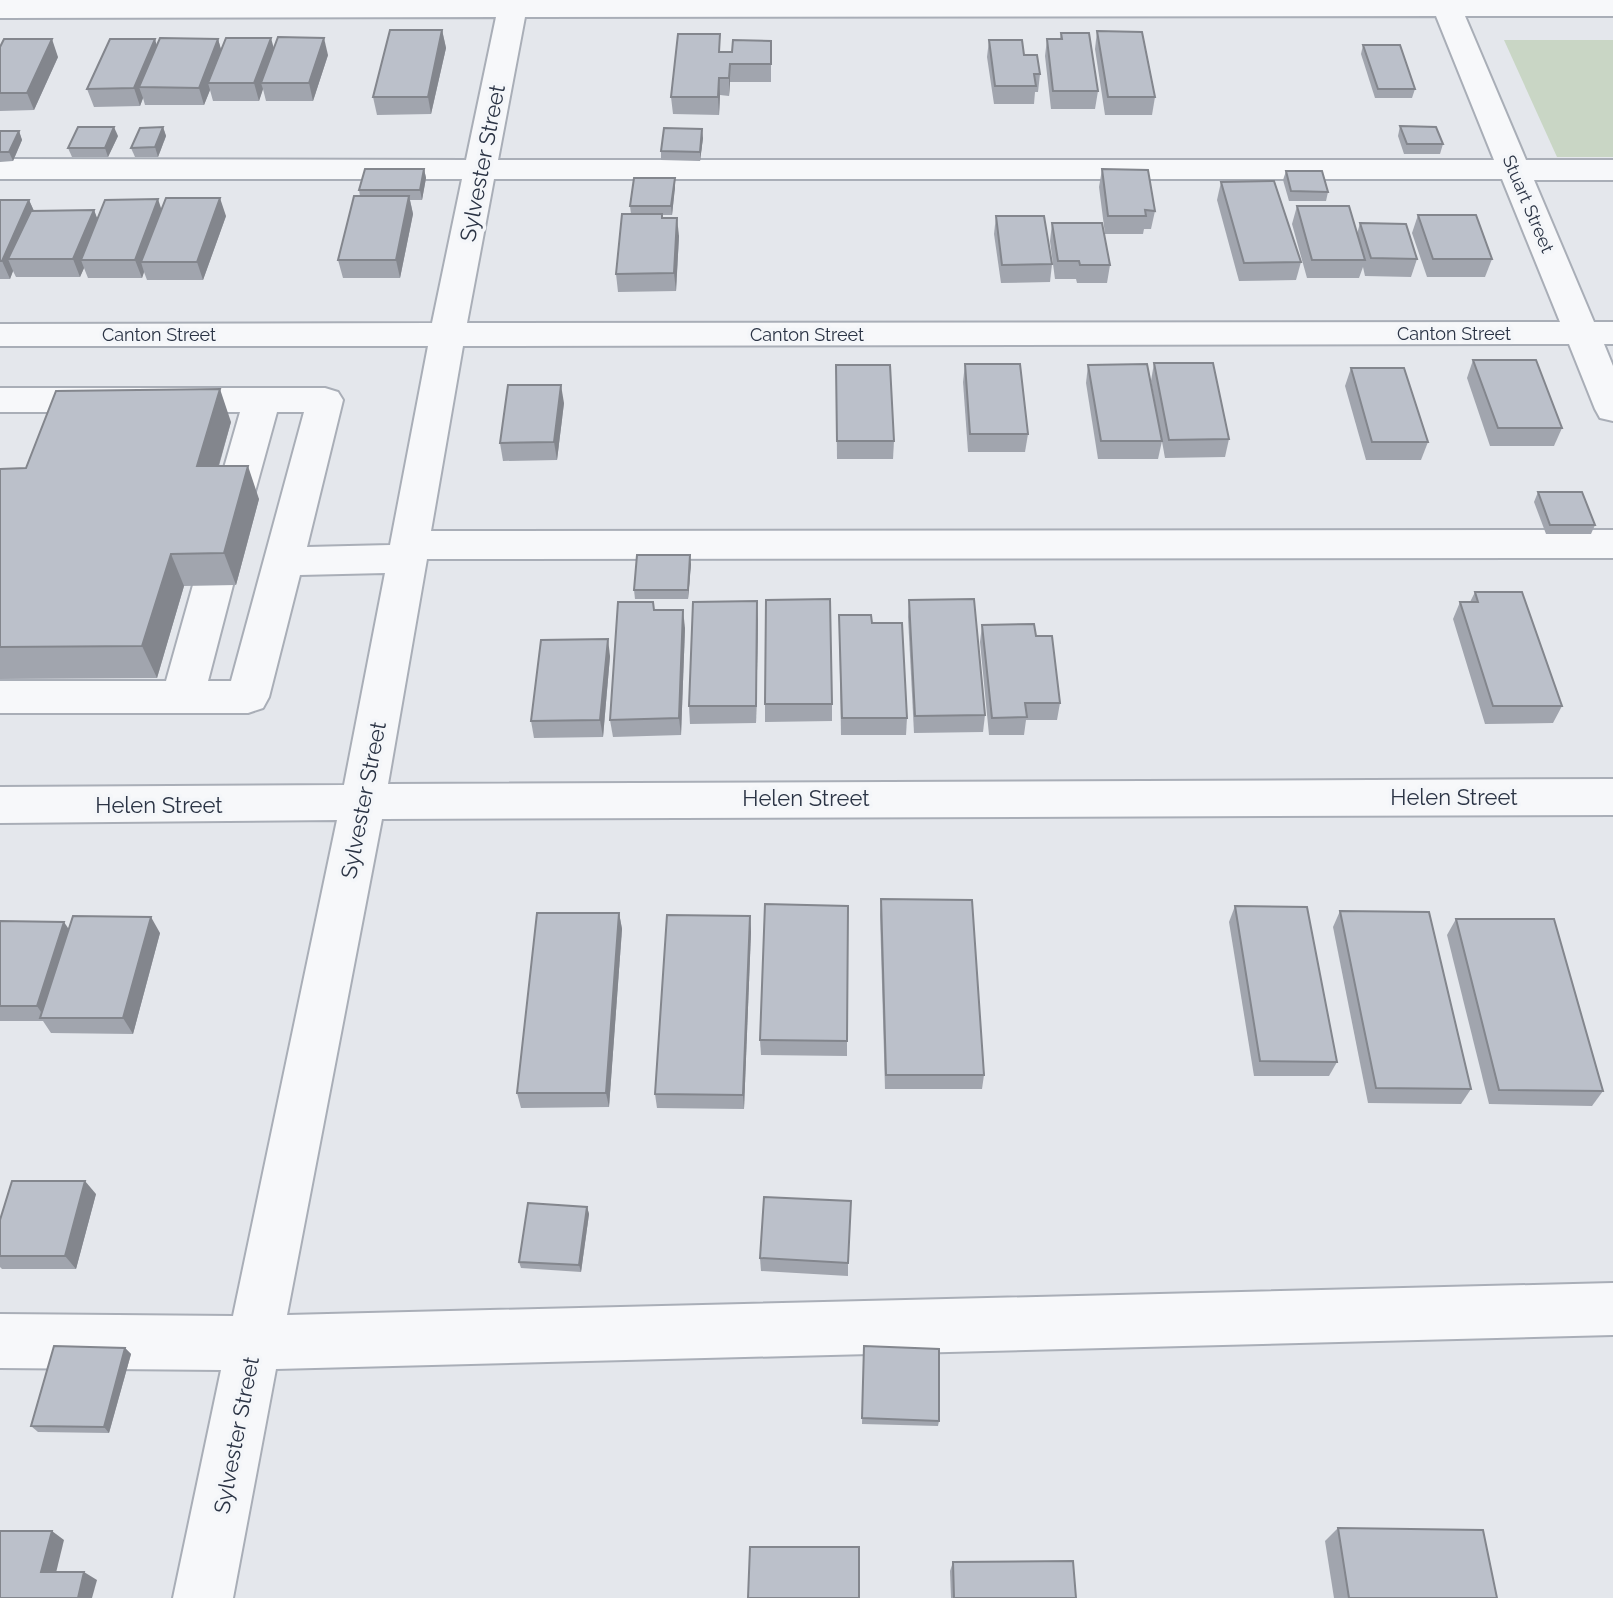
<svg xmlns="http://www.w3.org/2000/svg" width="1613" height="1598" font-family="Raleway,sans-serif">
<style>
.green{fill:#c9d6c5}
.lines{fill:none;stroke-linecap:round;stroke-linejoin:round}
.minor-casing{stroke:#a9aeb7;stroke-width:4}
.minor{fill:#f7f8fa;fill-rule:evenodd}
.wall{fill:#a1a5ae}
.shaded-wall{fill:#83868d}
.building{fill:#bbc0ca;stroke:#83868d;stroke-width:2}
.labels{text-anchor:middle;stroke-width:7;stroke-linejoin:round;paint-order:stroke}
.far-street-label{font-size:18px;fill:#2b3445;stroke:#f4f6f9}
.street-label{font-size:22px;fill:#2b3445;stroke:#f4f6f9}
</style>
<rect width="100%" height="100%" fill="#e4e7ec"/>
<path class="green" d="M1504 40H1613V157H1557Z"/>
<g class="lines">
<g class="minor-casing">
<path id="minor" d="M0 0H1613V16H1465L1526 160H1613V180H1534L1594 322H1613V344H1604L1613 366V421L1600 418 1595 409 1569 344 463 346 431 531 1613 530V558L427 559 388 784 1613 779V815L382 819 287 1315 1613 1283V1335L276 1369 233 1598H173L221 1370 0 1368V1314L233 1316 337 820 0 823V787L344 785 385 573 300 575 269 697 263 708 248 713H0V681H166L193 585 199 575 213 571 227 575 233 585 208 681H231L304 412H277L253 499 248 508 234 512 220 508 215 499 240 412H0V388H325L338 392 343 400 307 547 390 545 428 346H0V324L432 323 462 179H0V159L466 160 496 17 0 18ZM1436 16 1494 160H498L525 17ZM494 179H1502L1560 322 467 323Z"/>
</g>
<use href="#minor" class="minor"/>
</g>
<g class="wall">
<path d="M442 30 446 48 431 114 377 115 373 97Z"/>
<path d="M1097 31 1155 97 1152 115H1105L1095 49Z"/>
<path d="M1061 33 1098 91 1095 109H1051L1045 56 1047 39H1060Z"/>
<path d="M218 39 221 50 274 49 328 55 313 101H266L263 89 259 101H213L210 90 204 105H145L143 98 140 106 94 107 87 89 157 46Z"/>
<path d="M989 40 1024 55 1040 74 1038 92H1035L1034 104H994L987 57Z"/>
<path d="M771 41V82H730L729 96 720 95 719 115 673 114 671 97 721 52H732Z"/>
<path d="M1363 45 1415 89 1412 98H1375L1361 54Z"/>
<path d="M0 47 58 57 34 110 0 111Z"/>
<path d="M1400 126 1443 144 1440 154H1404L1398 136Z"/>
<path d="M163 127 166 136 158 157H135L131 148Z"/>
<path d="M0 131H19L22 140 13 161 0 162Z"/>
<path d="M118 136 108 157H72L68 148Z"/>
<path d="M703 138 700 161 661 160V151Z"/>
<path d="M424 169 426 178 422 200H410L413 214 400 278H343L338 260 360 196 359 190Z"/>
<path d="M1102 169 1155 211 1151 229H1144L1143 234H1105L1099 187Z"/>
<path d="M1286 171 1328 192 1326 201H1289L1283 180Z"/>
<path d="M675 178V187L672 215H662V218L679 236 676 291 618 292 616 274 631 214 630 206Z"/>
<path d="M1221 182 1301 262 1296 280 1239 281 1217 200Z"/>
<path d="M0 200H29L34 211 94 210 97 219 161 209 226 216 203 280H147L144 272 142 278H88L84 268 80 277H16L13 271 10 279H0Z"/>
<path d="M1297 206 1357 234 1360 223 1417 259 1411 277 1365 276 1363 267 1359 278H1307L1292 224Z"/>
<path d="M1418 215 1492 259 1485 277H1427L1412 233Z"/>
<path d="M996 216 1052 264 1050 282 1001 283 994 234Z"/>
<path d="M1052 223 1110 265 1107 283H1077L1076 279H1055L1050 241Z"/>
<path d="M1473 360 1562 428 1554 446H1490L1467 378Z"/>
<path d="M1154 363 1229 439 1225 457 1165 458 1151 381Z"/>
<path d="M965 364 1028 434 1025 452H968L963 382Z"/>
<path d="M836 365 894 441 893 459H837Z"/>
<path d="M1088 365 1162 441 1158 459H1098L1086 383Z"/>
<path d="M1351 368 1428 442 1421 460H1366L1345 386Z"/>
<path d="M564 403 557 460 503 461 500 443Z"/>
<path d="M231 422 219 466 259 499 236 585 184 586 157 678 0 679V469L26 468Z"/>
<path d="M1538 492 1595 525 1591 534H1546L1534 502Z"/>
<path d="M691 564 688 599H635L634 590Z"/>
<path d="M1475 592 1562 706 1553 723 1485 724 1453 619 1460 602H1470Z"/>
<path d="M909 600 985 715 983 732 914 733 908 617Z"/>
<path d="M839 615 872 623 907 718 906 735H841Z"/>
<path d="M758 619 756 723 690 724 689 706Z"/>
<path d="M982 625 1036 636 1060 703 1057 720H1026L1024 735H989L980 642Z"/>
<path d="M685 628 681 735 613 737 610 720Z"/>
<path d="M610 656 603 737 534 738 531 721Z"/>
<path d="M765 704H832V721L765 722Z"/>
<path d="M881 899 984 1075 982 1089H885L880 915Z"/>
<path d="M1235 906 1337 1062 1329 1076H1254L1229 922Z"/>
<path d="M1340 911 1471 1089 1461 1104 1368 1103 1333 927Z"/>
<path d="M619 913 622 929 609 1107 521 1108 517 1093Z"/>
<path d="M750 916 751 932 744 1109 657 1108 655 1094Z"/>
<path d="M1456 919 1603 1091 1592 1106 1489 1104 1447 935Z"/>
<path d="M0 921 69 929 160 933 133 1034 51 1033 43 1021H0Z"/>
<path d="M760 1040 847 1041V1056L761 1055Z"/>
<path d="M96 1194 76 1269H2L0 1267V1220Z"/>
<path d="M587 1207 589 1214 581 1272 521 1268 519 1262Z"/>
<path d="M760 1258 848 1263V1276L761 1271Z"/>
<path d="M864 1346 939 1421 938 1426 862 1424Z"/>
<path d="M125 1348 131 1354 109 1433 38 1432 31 1426Z"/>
<path d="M1338 1528 1497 1598H1334L1325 1541Z"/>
<path d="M953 1562 1076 1598H951L950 1571Z"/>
</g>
<g class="shaded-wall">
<path d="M442 30 446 48 431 114 428 97Z"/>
<path d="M271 38 276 56 261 83 263 89 259 101 254 83Z"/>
<path d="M324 38 328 55 313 101 309 83Z"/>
<path d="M52 39 58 57 34 110 27 93Z"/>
<path d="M155 39 160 57 139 87 143 98 140 106 134 88Z"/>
<path d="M218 39 223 56 208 83 210 90 204 105 199 88Z"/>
<path d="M730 64V82L729 96V78Z"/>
<path d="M719 78 720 95 719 115 718 97Z"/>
<path d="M114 127 118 136 108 157 105 148Z"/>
<path d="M163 127 166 136 158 157 155 147Z"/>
<path d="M702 129 703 138 700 161V152Z"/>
<path d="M19 131 22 140 13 161 9 152Z"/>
<path d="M424 169 426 178 422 200 420 190Z"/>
<path d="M675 178V187L672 215 671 206Z"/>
<path d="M409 196 413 214 400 278 396 260Z"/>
<path d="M220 198 226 216 203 280 197 262Z"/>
<path d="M158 199 164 217 141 262 144 272 142 278 135 260Z"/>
<path d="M29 200 37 218 8 259 13 271 10 279 2 261Z"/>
<path d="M94 210 101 228 81 260 84 268 80 277 73 259Z"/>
<path d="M677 218 679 236 676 291 674 273Z"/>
<path d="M561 385 564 403 557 460 554 442Z"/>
<path d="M220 389 231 422 209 499 197 466Z"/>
<path d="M248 466 259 499 236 585 224 553Z"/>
<path d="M171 554 184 586 157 678 142 646Z"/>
<path d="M690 555 691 564 688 599V590Z"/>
<path d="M757 601 758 619 756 723V706Z"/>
<path d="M683 610 685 628 681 735 679 718Z"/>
<path d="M608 639 610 656 603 737 600 720Z"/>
<path d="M619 913 622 929 609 1107 606 1093Z"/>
<path d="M750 916 751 932 744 1109 743 1095Z"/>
<path d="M151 917 160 933 133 1034 123 1018Z"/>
<path d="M64 922 74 937 45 1018 37 1006Z"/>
<path d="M85 1181 96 1194 76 1269 65 1256Z"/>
<path d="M587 1207 589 1214 581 1272 579 1265Z"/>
<path d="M125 1348 131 1354 109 1433 104 1427Z"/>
<path d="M52 1531 64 1540 54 1581 41 1572Z"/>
<path d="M84 1572 97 1580 92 1598H78Z"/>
</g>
<g class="building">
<path d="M390 30H442L428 97H373Z"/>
<path d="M1097 31 1142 32 1155 97H1108Z"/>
<path d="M1061 33H1089L1098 91H1053L1047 39H1062Z"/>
<path d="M678 34H720L719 52H732L733 40 771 41V64H730L729 78H719L718 97H671Z"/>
<path d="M278 37 324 38 309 83H261Z"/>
<path d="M160 38 218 39 199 88 139 87Z"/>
<path d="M226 38H271L254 83H208Z"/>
<path d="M4 39H52L27 93H0V47Z"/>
<path d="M110 39H155L134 88 87 89Z"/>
<path d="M989 40H1022L1024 55H1037L1040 74H1034L1036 86H995Z"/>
<path d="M1363 45H1400L1415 89H1378Z"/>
<path d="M1400 126 1436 127 1443 144H1407Z"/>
<path d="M78 127H114L105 148H68Z"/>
<path d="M163 127 155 147 131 148 140 128Z"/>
<path d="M664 128 702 129 700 152 661 151Z"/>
<path d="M0 131H19L9 152H0Z"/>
<path d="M365 169H424L420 190H359Z"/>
<path d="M1102 169 1148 170 1155 211 1145 210 1146 216H1108Z"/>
<path d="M1286 171H1322L1328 192 1291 191Z"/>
<path d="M634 178H675L671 206H630Z"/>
<path d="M1274 181 1301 262 1244 263 1221 182Z"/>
<path d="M354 196H409L396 260H338Z"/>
<path d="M166 198H220L197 262H141Z"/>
<path d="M158 199 135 260H81L105 200Z"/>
<path d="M0 200H29L2 261H0Z"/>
<path d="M1297 206H1349L1365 260H1312Z"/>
<path d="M94 210 73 259H8L31 211Z"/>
<path d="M622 214H662V218H677L674 273 616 274Z"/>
<path d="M1418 215H1476L1492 259H1433Z"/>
<path d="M996 216H1044L1052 264 1002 265Z"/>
<path d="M1052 223H1102L1110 265H1080L1079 261H1058Z"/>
<path d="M1360 223 1406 224 1417 259 1371 258Z"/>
<path d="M1473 360H1536L1562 428H1498Z"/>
<path d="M1154 363H1213L1229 439 1169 440Z"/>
<path d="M965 364H1020L1028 434H970Z"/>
<path d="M1147 364 1162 441H1101L1088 365Z"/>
<path d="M836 365H890L894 441H837Z"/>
<path d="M1351 368H1404L1428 442H1372Z"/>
<path d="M508 385H561L554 442 500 443Z"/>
<path d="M220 389 197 466H248L224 553 171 554 142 646 0 647V469L26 468 56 391Z"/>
<path d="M1538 492H1582L1595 525H1550Z"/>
<path d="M637 555H690L688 590H634Z"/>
<path d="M1475 592H1522L1562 706H1493L1460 602H1478Z"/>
<path d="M830 599 832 704H765L766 600Z"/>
<path d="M974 599 985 715 915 716 909 600Z"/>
<path d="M757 601 756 706H689L693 602Z"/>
<path d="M618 602H653L654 610H683L679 718 610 720Z"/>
<path d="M839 615H871L872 623H902L907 718H842Z"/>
<path d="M1034 624 1036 636H1052L1060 703H1025L1027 717 992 718 982 625Z"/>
<path d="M608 639 600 720 531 721 541 640Z"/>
<path d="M881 899 972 900 984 1075H886Z"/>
<path d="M765 904 848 906 847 1041 760 1040Z"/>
<path d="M1235 906 1307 907 1337 1062 1260 1061Z"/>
<path d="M1340 911 1429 912 1471 1089 1376 1088Z"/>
<path d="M537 913H619L606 1093H517Z"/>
<path d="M667 915 750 916 743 1095 655 1094Z"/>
<path d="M73 916 151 917 123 1018H40Z"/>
<path d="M1456 919H1554L1603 1091 1499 1090Z"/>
<path d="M0 921 64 922 37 1006H0Z"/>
<path d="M12 1181H85L65 1256H0V1220Z"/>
<path d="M764 1197 851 1201 848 1263 760 1258Z"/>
<path d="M528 1203 587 1207 579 1265 519 1262Z"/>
<path d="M54 1346 125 1348 104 1427 31 1426Z"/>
<path d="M864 1346 939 1349V1421L862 1418Z"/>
<path d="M1338 1528 1483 1530 1497 1598H1349Z"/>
<path d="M0 1531H52L41 1572H84L78 1598H0Z"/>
<path d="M750 1547H859V1598H748Z"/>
<path d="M1073 1561 1076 1598H954L953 1562Z"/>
</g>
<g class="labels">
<g class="far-street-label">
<text transform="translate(1528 204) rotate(67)" y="6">Stuart Street</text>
<text x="1454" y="340">Canton Street</text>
<text x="159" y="341">Canton Street</text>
<text x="807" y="341">Canton Street</text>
</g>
<g class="street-label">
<text transform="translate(482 163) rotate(-79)" y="8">Sylvester Street</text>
<text x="1454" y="805">Helen Street</text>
<text x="806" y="806">Helen Street</text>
<text transform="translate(363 800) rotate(-79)" y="8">Sylvester Street</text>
<text x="159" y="813">Helen Street</text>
<text transform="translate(236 1435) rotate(-79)" y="8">Sylvester Street</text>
</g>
</g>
</svg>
